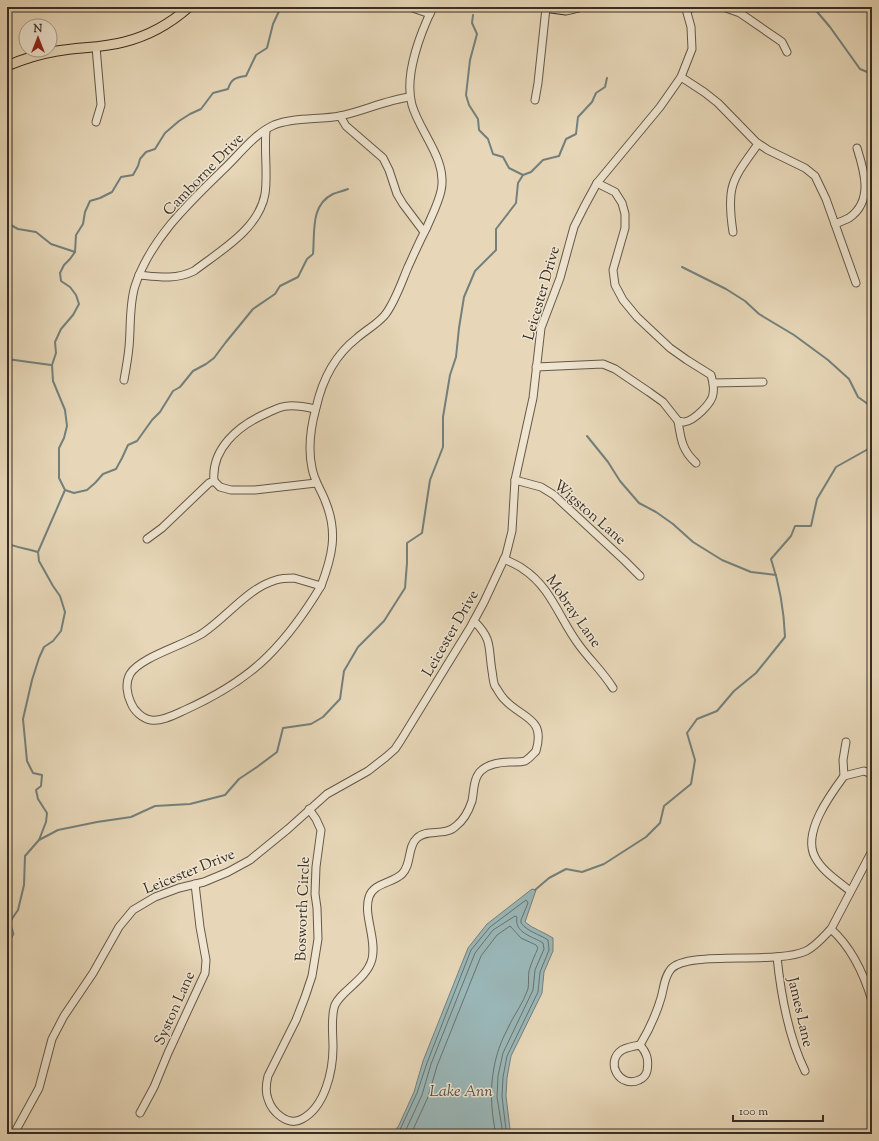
<svg xmlns="http://www.w3.org/2000/svg" width="879" height="1141" font-family="'Sorts Mill Goudy',serif">
<style>
.water{fill:#9ab7b8;stroke:#73807c}
.lines{fill:none;stroke-linecap:round;stroke-linejoin:round}
.shore{stroke:#69726e;stroke-width:1}
.stream{stroke:#73807c;stroke-width:2}
.minor-casing{stroke:#645848;stroke-width:9}
.major-casing{stroke:#382d23;stroke-width:11}
.minor{stroke:#efe5d1;stroke-width:7}
.major{stroke:#e7d7b8;stroke-width:9}
.labels{text-anchor:middle;stroke-width:3;stroke-linejoin:round;paint-order:stroke}
.street-label{font-size:15px;fill:#382d23;stroke:#efe5d1}
.water-label{font-size:16px;font-style:italic;fill:#505048;stroke:#efe5d1}
</style>
<rect width="100%" height="100%" fill="#e7d7b8"/>
<filter id="stains"><feTurbulence type="fractalNoise" baseFrequency=".005" numOctaves="4"/><feColorMatrix values="0 0 0 0 .2 0 0 0 0 .09 0 0 0 0 .02 0 0 0 .5 -.17"/></filter>
<radialGradient id="worn" r=".72"><stop offset=".6" stop-color="#630" stop-opacity="0"/><stop offset="1" stop-color="#630" stop-opacity=".3"/></radialGradient>
<g class="water">
<path d="M532 889 536 890 525 922C533 929 544 932 553 938V951L544 972 542 993 511 1056 507 1078 506 1096 510 1129 513 1134H393L399 1125 414 1092 423 1061 468 948 487 924Z"/>
<path d="M7 922H10L14 934 7 946Z"/>
</g>
<g class="lines">
<g class="shore">
<path d="M398 1134 417 1093 427 1063 471 950 490 927 526 900 528 903 521 920V923C528 932 539 934 548 940L549 950 540 972 538 992 507 1056 503 1077 502 1096 506 1130 508 1134"/>
<path d="M404 1134 422 1095 431 1064 475 953 493 930 515 916 517 917C514 933 532 936 543 943L544 949 535 970 533 990 503 1053 498 1076 497 1097 503 1134"/>
<path d="M411 1134 428 1097 437 1066 481 956 497 935 510 926 521 938 536 945 538 948C535 955 531 963 529 971 528 977 529 983 528 989 523 1004 513 1016 507 1030 490 1062 488 1099 496 1134"/>
</g>
<g class="stream">
<path d="M813 7 830 27 860 69 872 74"/>
<path d="M473 15 472 23 477 34 470 60 466 95 469 105 478 119 479 130 488 139 493 154 503 157 509 168 523 175"/>
<path d="M7 223 18 229 36 232 51 244 75 252"/>
<path d="M682 267 726 289 745 301 759 314 794 335 828 360 849 379 858 397 872 407"/>
<path d="M7 359 51 365"/>
<path d="M587 436 608 462 620 481 639 503 656 512 673 524 693 542 722 560 751 572 776 575"/>
<path d="M870 448 872 454"/>
<path d="M65 490 74 493 87 490 95 483 103 474 116 469 122 458 128 445 137 441 152 420 160 412 173 391 180 387 193 371 206 364 214 358 226 342 253 309 275 294 280 286 298 277 307 259 313 254C315 233 310 205 333 194 338 192 343 191 348 189"/>
<path d="M7 543C13 547 30 549 38 552"/>
<path d="M39 840 46 822 47 813 38 799 36 790 41 786 42 775 33 773 27 761 23 719 32 680 39 658 44 647 53 641 61 631 65 612 60 596 53 586 39 561 38 552 65 490 59 478V448L64 438 67 426 65 410 53 381 52 365 56 353 55 342 61 329 73 315 79 304 76 295 70 287 61 281 60 273 64 265 70 259 75 252 76 235 83 224 85 212 90 201 100 198 112 192 121 177 133 175 138 166 140 159 146 152 155 149 165 133 179 121 190 114 201 109 213 93 228 89C231 79 236 77 246 76L256 55 267 48 273 24 281 7"/>
<path d="M535 890 549 878 566 869 582 872 604 864 646 837 660 823 664 806 691 784 695 760 687 733 697 719 717 711 734 691 756 673 785 637C784 609 780 586 771 559L791 536 795 526H811L817 499 836 467 870 448 872 442"/>
<path d="M7 926 18 910 24 885 25 856 39 840 58 830 97 822 131 817 155 806 190 804 225 795 239 779 257 767 277 752 283 728 311 724 323 717 340 699 344 671 358 647 384 621 405 588 407 563V543L422 533 430 480 443 447V417L450 375 456 357 459 328 464 297 475 271 496 250V229L516 203 518 183 523 175 531 172 543 160 559 156 566 139 576 134 578 117 592 102 596 93 605 87 607 78"/>
</g>
<g class="minor-casing">
<g id="minor">
<path d="M410 7 430 14"/>
<path d="M723 7 740 13 782 42 787 52"/>
<path d="M686 9 696 7"/>
<path d="M96 47 101 105 96 122"/>
<path d="M681 77 704 92 718 103 756 142 768 150 805 168 815 176 826 199 856 283"/>
<path d="M535 100 538 83 546 8"/>
<path d="M340 116 346 126 383 158 389 170 397 194 403 204 424 232"/>
<path d="M835 224C840 222 845 220 849 218 874 201 864 170 857 148"/>
<path d="M733 232C726 186 732 180 758 144"/>
<path d="M139 275C159 277 175 280 194 271 220 251 259 229 265 194 268 175 264 151 266 130"/>
<path d="M536 367 603 364 615 369 649 392 663 402 678 421C680 421 682 422 684 422 694 421 712 403 713 394 714 388 713 381 711 375L687 360 670 348 637 317 623 300 615 285 613 270 625 228V214L622 203 615 192 597 183"/>
<path d="M124 380C126 369 128 358 129 347 131 327 129 305 135 286 151 237 192 200 228 165 242 151 256 133 274 125 294 117 319 120 340 116 364 111 386 100 410 97"/>
<path d="M713 383 763 382"/>
<path d="M315 409C306 407 297 405 288 406 280 406 272 411 265 414 238 426 211 449 214 481L220 487 231 490H255L316 483"/>
<path d="M678 421C681 440 682 450 696 463"/>
<path d="M515 480 541 487 554 495 625 561 640 576"/>
<path d="M147 539 162 528 209 483 214 481"/>
<path d="M504 559C510 562 518 565 523 569 551 587 560 620 579 645 590 660 603 672 613 688"/>
<path d="M294 578 321 586C306 611 289 635 268 656 244 680 216 696 185 710 176 714 161 722 151 720 143 719 134 711 131 703 127 695 125 683 130 674 140 657 185 645 203 633 227 617 248 588 276 580 282 578 289 578 294 578Z"/>
<path d="M321 586C332 557 338 533 326 503 322 491 314 481 312 468 308 449 311 426 316 408 322 381 335 355 357 338 366 330 376 325 384 316 394 305 402 281 408 267 414 254 420 240 427 227 432 215 438 204 441 191 448 160 420 133 412 105 404 76 420 34 433 7"/>
<path d="M844 776 843 760 846 742"/>
<path d="M309 809 316 819 321 830 316 867 315 894 317 908 318 939 312 976 305 997 296 1020 268 1076C266 1084 265 1091 268 1099 272 1112 288 1127 302 1119 325 1107 333 1071 333 1047 333 1034 331 1021 334 1008 337 993 367 980 372 959 377 939 363 915 369 897 373 883 393 883 402 874 412 864 407 847 417 838 427 828 445 837 456 826 464 820 469 810 472 801 474 792 473 777 482 770 490 763 503 762 513 762 517 762 522 762 525 761 530 758 533 754 536 751 546 717 522 719 504 699 500 695 498 690 495 686 493 682 493 676 492 671 488 647 493 640 474 621"/>
<path d="M850 891C838 881 822 871 815 857 802 833 830 795 844 776L864 771 872 774"/>
<path d="M831 929C852 948 864 974 872 1001"/>
<path d="M777 957C781 996 788 1036 805 1071"/>
<path d="M640 1045C649 1030 656 1015 661 998 664 988 664 977 671 969 688 950 776 965 806 951 816 946 824 936 831 929L872 851"/>
<path d="M640 1045C647 1053 649 1060 647 1071 646 1075 644 1078 639 1080 620 1089 604 1062 622 1050 628 1047 634 1046 640 1045Z"/>
<path d="M140 1113 154 1087 168 1053 205 973 206 960 200 927 195 884"/>
<path d="M16 1130 39 1088 52 1039 64 1016 93 973 119 927 133 910 155 897 179 888 204 882 228 872 250 860 288 829 327 794 368 771 386 757 395 749 401 740 471 626 484 602 506 555 512 531 515 480 533 398 541 328 560 278 574 227 584 207 597 183 660 107 681 77 692 49 691 27 686 9 684 7"/>
</g>
</g>
<g class="major-casing">
<g id="major">
<path d="M544 7 566 10 579 7"/>
<path d="M7 66C23 59 39 54 57 51 79 47 102 48 124 42 148 36 171 23 189 7"/>
</g>
</g>
<use href="#minor" class="minor"/>
<use href="#major" class="major"/>
</g>
<g class="labels">
<g class="street-label">
<text transform="translate(203 174) rotate(-46)" y="5">Camborne Drive</text>
<text transform="translate(541 293) rotate(-74)" y="5">Leicester Drive</text>
<text transform="translate(590 512) rotate(41)" y="5">Wigston Lane</text>
<text transform="translate(574 611) rotate(55)" y="5">Mobray Lane</text>
<text transform="translate(450 633) rotate(-60)" y="5">Leicester Drive</text>
<text transform="translate(189 871) rotate(-22)" y="5">Leicester Drive</text>
<text transform="translate(302 909) rotate(-88)" y="5">Bosworth Circle</text>
<text transform="translate(174 1008) rotate(-66)" y="5">Syston Lane</text>
<text transform="translate(801 1012) rotate(77)" y="5">James Lane</text>
</g>
<g class="water-label">
<text x="461" y="1096">Lake Ann</text>
</g>
</g>
<rect width="879" height="1141" fill="none" stroke="#e7d7b8" stroke-width="24"/>
<rect x="8" y="8" width="863" height="1125" fill="none" stroke="#382d23" stroke-width="2"/>
<rect x="12" y="12" width="855" height="1117" fill="none" stroke="#382d23"/>
<g transform="translate(38 38)"><circle r="19" fill="#efe5d1" stroke="#a69b8b"/>
<path d="M0-3L7 15L0 10L-7 15Z" fill="#8f2418"/>
<text y="-6" font-size="11" font-weight="bold" text-anchor="middle" fill="#382d23">N</text>
</g>
<path d="M733 1115v6h90v-6" fill="none" stroke="#382d23" stroke-width="2"/>
<text x="739" y="1115" font-size="12" fill="#382d23" stroke="#efe5d1" stroke-width="3" paint-order="stroke">100 m</text>
<rect width="100%" height="100%" filter="url(#stains)"/>
<rect width="100%" height="100%" fill="url(#worn)"/>
</svg>
